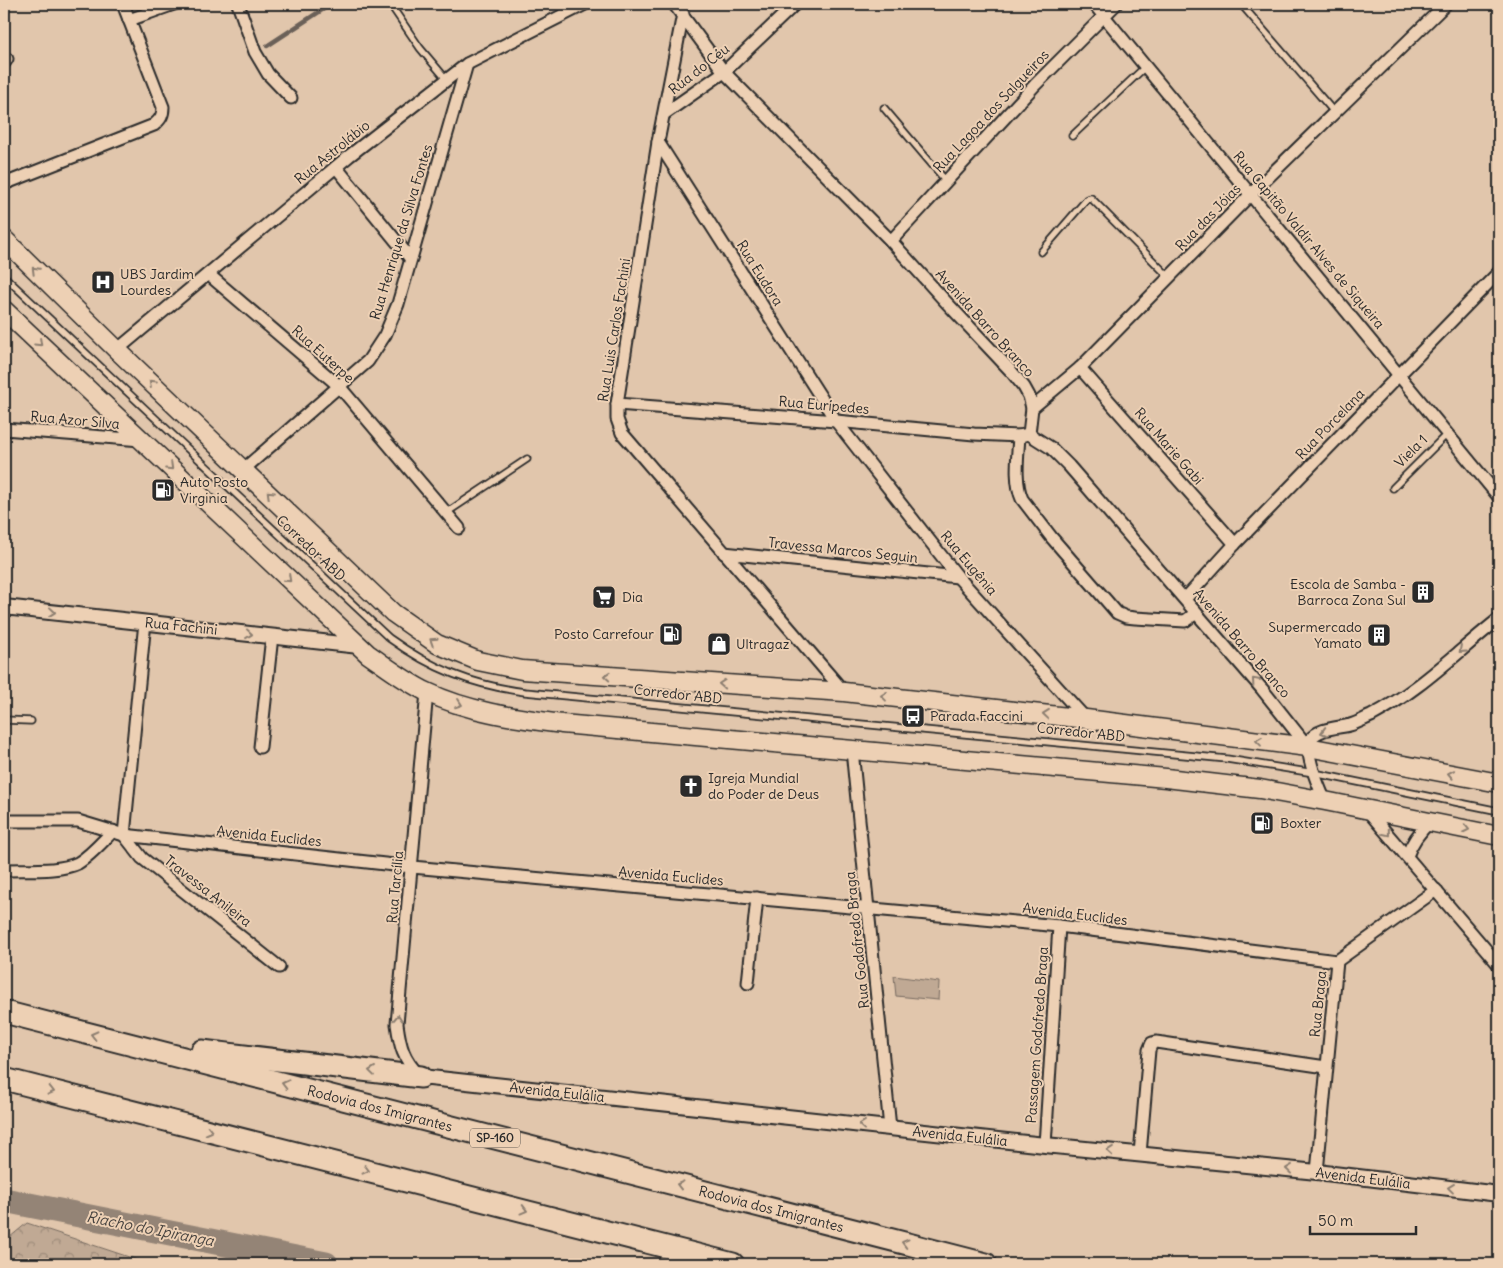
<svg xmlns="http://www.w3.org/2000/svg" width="1503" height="1268" font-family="Delius,sans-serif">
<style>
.forest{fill:url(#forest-crowns);stroke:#766a60}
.pitch{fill:#c0a994;stroke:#766a60}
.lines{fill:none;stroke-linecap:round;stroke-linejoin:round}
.stream{stroke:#6a6058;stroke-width:4.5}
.river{stroke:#948476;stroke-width:25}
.service-casing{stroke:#2b2b2b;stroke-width:9}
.minor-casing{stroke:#2b2b2b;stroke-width:15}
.tertiary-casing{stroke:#2b2b2b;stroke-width:18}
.primary-casing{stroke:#2b2b2b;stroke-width:21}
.motorway-casing{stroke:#2b2b2b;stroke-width:25}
.service{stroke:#edd0b4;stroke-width:5.5}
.minor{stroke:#edd0b4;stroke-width:11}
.tertiary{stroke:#edd0b4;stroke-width:14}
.primary{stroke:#edd0b4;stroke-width:18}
.motorway{stroke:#edd0b4;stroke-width:21}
.oneway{stroke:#8c7e70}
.labels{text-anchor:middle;stroke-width:4;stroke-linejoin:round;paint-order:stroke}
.shield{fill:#edd0b4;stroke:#655c54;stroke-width:1}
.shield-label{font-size:12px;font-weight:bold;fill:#2b2b2b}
.street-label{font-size:14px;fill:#2b2b2b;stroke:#edd0b4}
.poi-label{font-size:14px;fill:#2b2b2b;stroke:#edd0b4;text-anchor:start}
.water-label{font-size:15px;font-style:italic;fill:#45413e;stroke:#edd0b4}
</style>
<defs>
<pattern id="forest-crowns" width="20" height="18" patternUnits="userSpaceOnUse" patternTransform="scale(1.25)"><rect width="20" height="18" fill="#c0a994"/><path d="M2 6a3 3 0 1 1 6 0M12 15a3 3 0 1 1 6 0" fill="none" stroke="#9c8a79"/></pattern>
</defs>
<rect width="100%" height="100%" fill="#e1c6ac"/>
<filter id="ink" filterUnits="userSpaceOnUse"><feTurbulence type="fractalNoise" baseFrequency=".02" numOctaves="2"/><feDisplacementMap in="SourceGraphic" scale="10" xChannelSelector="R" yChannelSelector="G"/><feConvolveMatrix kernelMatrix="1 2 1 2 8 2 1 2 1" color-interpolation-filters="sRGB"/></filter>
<g filter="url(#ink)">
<path class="forest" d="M27 1223 150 1264H4V1242Z"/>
<path class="pitch" d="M894 976 939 982 938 1000 896 996Z"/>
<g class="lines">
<g class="stream">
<path d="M267 46 325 8 336 4"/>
<path d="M273 1264 286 1256"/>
</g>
<path class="river" d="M4 1200 326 1264"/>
<g class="service-casing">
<g id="service">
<path d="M390 4 420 48 447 80"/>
<path d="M1241 4 1334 112"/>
<path d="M683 14 686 4"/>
<path d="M884 108 946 181"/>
<path d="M1072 136 1145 67"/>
<path d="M1041 252 1087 199 1091 198 1170 278"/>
<path d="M4 276 389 638C432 669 472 685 525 692L1227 759 1314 773 1499 811"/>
<path d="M1393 488 1448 433"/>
<path d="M446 513 527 459"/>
<path d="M4 720 31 721"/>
</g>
</g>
<g class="minor-casing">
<g id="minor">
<path d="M238 4 255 52 268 74 291 98"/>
<path d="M674 4 724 72 891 241 946 302 1011 371 1024 387 1029 396 1032 408 1029 434 1051 448 1069 466 1262 689 1308 747"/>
<path d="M1094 4 1499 497"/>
<path d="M683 14 658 142 617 404V419L622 433 844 692"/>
<path d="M129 20 174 4"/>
<path d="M4 63 7 59"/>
<path d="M664 114 724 72 795 4"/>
<path d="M658 142 836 421 958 577 1086 719"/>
<path d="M336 167 410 258"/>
<path d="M4 184 154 125C161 119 163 115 163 107L123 4"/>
<path d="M891 241 1035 85 1116 4"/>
<path d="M208 274 339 386 459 528"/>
<path d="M117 350 349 156 467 64 585 4"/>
<path d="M1080 368 1235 544"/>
<path d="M617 404 836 421 974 434 1019 436 1029 434"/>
<path d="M1032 408 1080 368 1251 194 1446 4"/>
<path d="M4 429 141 440"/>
<path d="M1019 436C1018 455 1014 481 1022 499L1052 538 1111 606 1117 613 1126 617 1135 618 1185 621 1196 613"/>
<path d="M244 469 368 361 385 335 398 304 467 64"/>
<path d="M724 553 958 577"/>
<path d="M1185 599 1235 544 1499 272"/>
<path d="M145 622 124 835 142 858 279 967"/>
<path d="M260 747 272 636"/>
<path d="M852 750 890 1128"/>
<path d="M1325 801C1319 787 1303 752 1311 739 1318 728 1338 728 1350 725 1357 723 1364 719 1371 716 1419 691 1457 652 1499 619"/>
<path d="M1367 810 1499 965"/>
<path d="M4 821H78L124 835 412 867 1059 926 1337 961"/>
<path d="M1407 856C1412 842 1419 832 1430 822"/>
<path d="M4 870C25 869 60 872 78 863 91 855 102 842 113 831"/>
<path d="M748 983 757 898"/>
<path d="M419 1075C403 1059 400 1046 397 1024L427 692"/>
<path d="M1045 1145 1059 926"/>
<path d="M1140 1154 1149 1050 1152 1043 1156 1042 1326 1067"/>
<path d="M1317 1172 1337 961 1436 890"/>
</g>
</g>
<g class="tertiary-casing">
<g id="tertiary">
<path d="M4 607 359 646"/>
<path d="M421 1077 1045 1145 1317 1172 1499 1194"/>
</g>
</g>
<g class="primary-casing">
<g id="primary">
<path d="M4 239 117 350 393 613 437 644 478 661 522 670 844 692 1086 719 1308 747 1499 783"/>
<path d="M4 310 368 654C387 667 406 682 427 692 468 712 517 718 562 724L1166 778 1260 789 1325 801 1499 836"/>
</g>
</g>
<g class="motorway-casing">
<g id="motorway">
<path id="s1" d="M4 1012 986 1264"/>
<path d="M202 1051 421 1077"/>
<path d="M4 1079 733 1264"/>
</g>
</g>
<use href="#service" class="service"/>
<use href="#minor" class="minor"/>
<use href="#tertiary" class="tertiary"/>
<use href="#primary" class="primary"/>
<use href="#motorway" class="motorway"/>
</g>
<defs><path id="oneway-chevron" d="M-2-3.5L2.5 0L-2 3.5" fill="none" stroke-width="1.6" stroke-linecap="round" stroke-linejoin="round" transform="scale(1.25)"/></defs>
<g class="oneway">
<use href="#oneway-chevron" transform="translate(35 270) rotate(-135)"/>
<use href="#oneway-chevron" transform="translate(39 343) rotate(43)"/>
<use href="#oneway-chevron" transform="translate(152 383) rotate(-137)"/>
<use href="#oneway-chevron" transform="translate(170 467) rotate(44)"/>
<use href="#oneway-chevron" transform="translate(270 494) rotate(-136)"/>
<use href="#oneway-chevron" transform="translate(288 579) rotate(43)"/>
<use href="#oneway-chevron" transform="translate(52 612) rotate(6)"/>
<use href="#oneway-chevron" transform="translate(249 634) rotate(6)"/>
<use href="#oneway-chevron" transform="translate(433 641) rotate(-147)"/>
<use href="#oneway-chevron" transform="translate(1462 650) rotate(138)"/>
<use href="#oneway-chevron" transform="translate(607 676) rotate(-176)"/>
<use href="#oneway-chevron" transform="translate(1255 681) rotate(-131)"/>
<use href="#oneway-chevron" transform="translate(722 684) rotate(-176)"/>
<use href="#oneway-chevron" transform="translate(884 696) rotate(-173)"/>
<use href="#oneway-chevron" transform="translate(459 704) rotate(19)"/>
<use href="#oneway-chevron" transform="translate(1046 714) rotate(-174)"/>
<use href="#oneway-chevron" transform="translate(1324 732) rotate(164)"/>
<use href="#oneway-chevron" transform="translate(1259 741) rotate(-173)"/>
<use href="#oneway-chevron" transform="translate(1451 774) rotate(-169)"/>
<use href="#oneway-chevron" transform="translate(1466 829) rotate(12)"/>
<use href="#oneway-chevron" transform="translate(1387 833) rotate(50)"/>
<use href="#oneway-chevron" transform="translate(398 1018) rotate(-87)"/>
<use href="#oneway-chevron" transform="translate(94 1035) rotate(-166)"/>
<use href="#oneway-chevron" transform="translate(372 1071) rotate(-173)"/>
<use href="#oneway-chevron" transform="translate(285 1084) rotate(-166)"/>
<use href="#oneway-chevron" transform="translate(51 1091) rotate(14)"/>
<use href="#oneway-chevron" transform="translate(862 1125) rotate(-174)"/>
<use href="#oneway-chevron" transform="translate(209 1131) rotate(14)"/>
<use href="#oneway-chevron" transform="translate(1110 1151) rotate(-175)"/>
<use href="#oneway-chevron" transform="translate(1289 1169) rotate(-174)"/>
<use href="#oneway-chevron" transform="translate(366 1170) rotate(14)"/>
<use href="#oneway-chevron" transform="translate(680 1185) rotate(-166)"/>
<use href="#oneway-chevron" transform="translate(1451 1188) rotate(-173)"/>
<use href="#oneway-chevron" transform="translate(524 1210) rotate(15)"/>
<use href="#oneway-chevron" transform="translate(905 1243) rotate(-165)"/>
</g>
</g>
<defs>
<g id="hospital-square" transform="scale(1.25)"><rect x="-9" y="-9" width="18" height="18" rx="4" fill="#2b2b2b" stroke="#edd0b4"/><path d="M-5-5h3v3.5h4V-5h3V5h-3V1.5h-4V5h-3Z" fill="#fff"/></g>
<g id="fuel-square" transform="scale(1.25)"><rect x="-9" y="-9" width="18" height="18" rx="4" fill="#2b2b2b" stroke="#edd0b4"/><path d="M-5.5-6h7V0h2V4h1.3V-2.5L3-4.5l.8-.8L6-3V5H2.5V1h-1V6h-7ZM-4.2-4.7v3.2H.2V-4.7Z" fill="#fff"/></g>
<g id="building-square" transform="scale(1.25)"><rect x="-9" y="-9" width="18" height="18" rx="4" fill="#2b2b2b" stroke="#edd0b4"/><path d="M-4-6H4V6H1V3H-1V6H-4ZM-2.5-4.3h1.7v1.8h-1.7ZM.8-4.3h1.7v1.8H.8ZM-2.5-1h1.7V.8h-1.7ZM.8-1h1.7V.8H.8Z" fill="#fff"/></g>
<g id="supermarket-square" transform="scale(1.25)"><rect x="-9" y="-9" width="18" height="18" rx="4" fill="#2b2b2b" stroke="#edd0b4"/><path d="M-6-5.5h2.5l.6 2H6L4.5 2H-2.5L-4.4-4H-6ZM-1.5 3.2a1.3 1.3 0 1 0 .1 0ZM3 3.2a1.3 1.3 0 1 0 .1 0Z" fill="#fff"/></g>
<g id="shop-square" transform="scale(1.25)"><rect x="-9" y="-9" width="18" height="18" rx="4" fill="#2b2b2b" stroke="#edd0b4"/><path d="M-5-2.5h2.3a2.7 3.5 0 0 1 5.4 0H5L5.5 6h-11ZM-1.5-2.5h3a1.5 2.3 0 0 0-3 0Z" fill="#fff"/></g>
<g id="bus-square" transform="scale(1.25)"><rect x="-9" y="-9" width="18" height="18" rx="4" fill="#2b2b2b" stroke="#edd0b4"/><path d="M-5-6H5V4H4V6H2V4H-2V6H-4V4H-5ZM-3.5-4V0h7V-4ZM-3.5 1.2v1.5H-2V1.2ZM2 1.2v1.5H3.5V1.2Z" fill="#fff"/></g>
<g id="church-square" transform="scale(1.25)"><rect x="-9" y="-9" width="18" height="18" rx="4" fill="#2b2b2b" stroke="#edd0b4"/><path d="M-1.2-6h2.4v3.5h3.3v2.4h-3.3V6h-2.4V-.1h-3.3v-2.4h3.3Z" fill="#fff"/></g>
</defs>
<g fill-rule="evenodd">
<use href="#hospital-square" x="103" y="282"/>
<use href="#fuel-square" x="163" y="490"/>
<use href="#building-square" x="1423" y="592"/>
<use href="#supermarket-square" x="604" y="597"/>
<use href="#fuel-square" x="671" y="634"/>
<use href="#building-square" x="1379" y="635"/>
<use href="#shop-square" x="719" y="644"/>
<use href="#bus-square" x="913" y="716"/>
<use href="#church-square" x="691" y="786"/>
<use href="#fuel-square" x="1262" y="823"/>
</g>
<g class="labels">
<rect class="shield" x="470" y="1128.5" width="50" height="19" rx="4"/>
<g class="shield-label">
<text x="495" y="1142">SP-160</text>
</g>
<g class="street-label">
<text transform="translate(699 69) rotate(-38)" y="5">Rua do Céu</text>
<text transform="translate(991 111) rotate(-47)" y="5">Rua Lagoa dos Salgueiros</text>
<text transform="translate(332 152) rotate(-39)" y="5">Rua Astrolábio</text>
<text transform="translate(1208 217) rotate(-46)" y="5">Rua das Jóias</text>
<text transform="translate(401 232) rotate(-73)" y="5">Rua Henrique da Silva Fontes</text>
<text transform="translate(1309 240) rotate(50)" y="5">Rua Capitão Valdir Alves de Siqueira</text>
<text transform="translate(760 273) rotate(58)" y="5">Rua Eudora</text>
<text transform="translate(985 323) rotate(48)" y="5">Avenida Barro Branco</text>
<text transform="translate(614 330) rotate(-81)" y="5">Rua Luis Carlos Fachini</text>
<text transform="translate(323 354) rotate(42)" y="5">Rua Euterpe</text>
<text transform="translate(824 405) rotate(5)" y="5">Rua Eurípedes</text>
<text transform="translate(75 420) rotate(5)" y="5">Rua Azor Silva</text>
<text transform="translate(1330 424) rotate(-46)" y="5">Rua Porcelana</text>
<text transform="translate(1169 446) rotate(49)" y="5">Rua Marie Gabi</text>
<text transform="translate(1411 451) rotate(-45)" y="5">Viela 1</text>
<text transform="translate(311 548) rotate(43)" y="5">Corredor ABD</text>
<text transform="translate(843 550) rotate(6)" y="5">Travessa Marcos Seguin</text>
<text transform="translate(969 563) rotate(50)" y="5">Rua Eugênia</text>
<text transform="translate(181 626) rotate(6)" y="5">Rua Fachini</text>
<text transform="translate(1242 643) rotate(49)" y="5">Avenida Barro Branco</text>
<text transform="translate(678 694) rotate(6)" y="5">Corredor ABD</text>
<text transform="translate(1081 732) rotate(6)" y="5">Corredor ABD</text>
<text transform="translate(269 836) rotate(6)" y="5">Avenida Euclides</text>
<text transform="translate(671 876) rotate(5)" y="5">Avenida Euclides</text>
<text transform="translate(395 887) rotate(-85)" y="5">Rua Tarcília</text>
<text transform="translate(208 891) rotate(38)" y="5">Travessa Anileira</text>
<text transform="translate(1075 914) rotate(7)" y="5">Avenida Euclides</text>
<text transform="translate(857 940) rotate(-96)" y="5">Rua Godofredo Braga</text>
<text transform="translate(1318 1004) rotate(-84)" y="5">Rua Braga</text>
<text transform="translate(1037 1035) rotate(-86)" y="5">Passagem Godofredo Braga</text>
<text transform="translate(557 1092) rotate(6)" y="5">Avenida Eulália</text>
<text dy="5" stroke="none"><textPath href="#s1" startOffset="388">Rodovia dos Imigrantes</textPath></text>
<text transform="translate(960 1136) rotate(6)" y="5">Avenida Eulália</text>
<text transform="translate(1363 1178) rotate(7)" y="5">Avenida Eulália</text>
<text dy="5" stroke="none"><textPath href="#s1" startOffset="792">Rodovia dos Imigrantes</textPath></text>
</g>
<g class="poi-label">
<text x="120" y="279">UBS Jardim<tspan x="120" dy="16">Lourdes</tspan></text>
<text x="180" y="487">Auto Posto<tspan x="180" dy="16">Virginia</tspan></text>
<text x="1406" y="589" text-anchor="end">Escola de Samba -<tspan x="1406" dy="16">Barroca Zona Sul</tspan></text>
<text x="622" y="602">Dia</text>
<text x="1362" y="632" text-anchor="end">Supermercado<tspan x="1362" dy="16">Yamato</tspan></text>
<text x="654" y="639" text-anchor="end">Posto Carrefour</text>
<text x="736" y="649">Ultragaz</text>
<text x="930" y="721">Parada Faccini</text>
<text x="708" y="783">Igreja Mundial<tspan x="708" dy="16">do Poder de Deus</tspan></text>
<text x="1280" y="828">Boxter</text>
</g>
<g class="water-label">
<text transform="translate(150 1229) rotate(11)" y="5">Riacho do Ipiranga</text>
</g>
</g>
<rect width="1503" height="1268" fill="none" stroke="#edd0b4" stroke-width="20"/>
<rect x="10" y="10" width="1483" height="1248" fill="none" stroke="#2b2b2b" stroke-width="2" filter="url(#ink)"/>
<path d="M1310 1226v8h106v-8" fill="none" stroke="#2b2b2b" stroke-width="2.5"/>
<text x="1318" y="1226" font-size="15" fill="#2b2b2b" stroke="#edd0b4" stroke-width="4" paint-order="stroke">50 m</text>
</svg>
